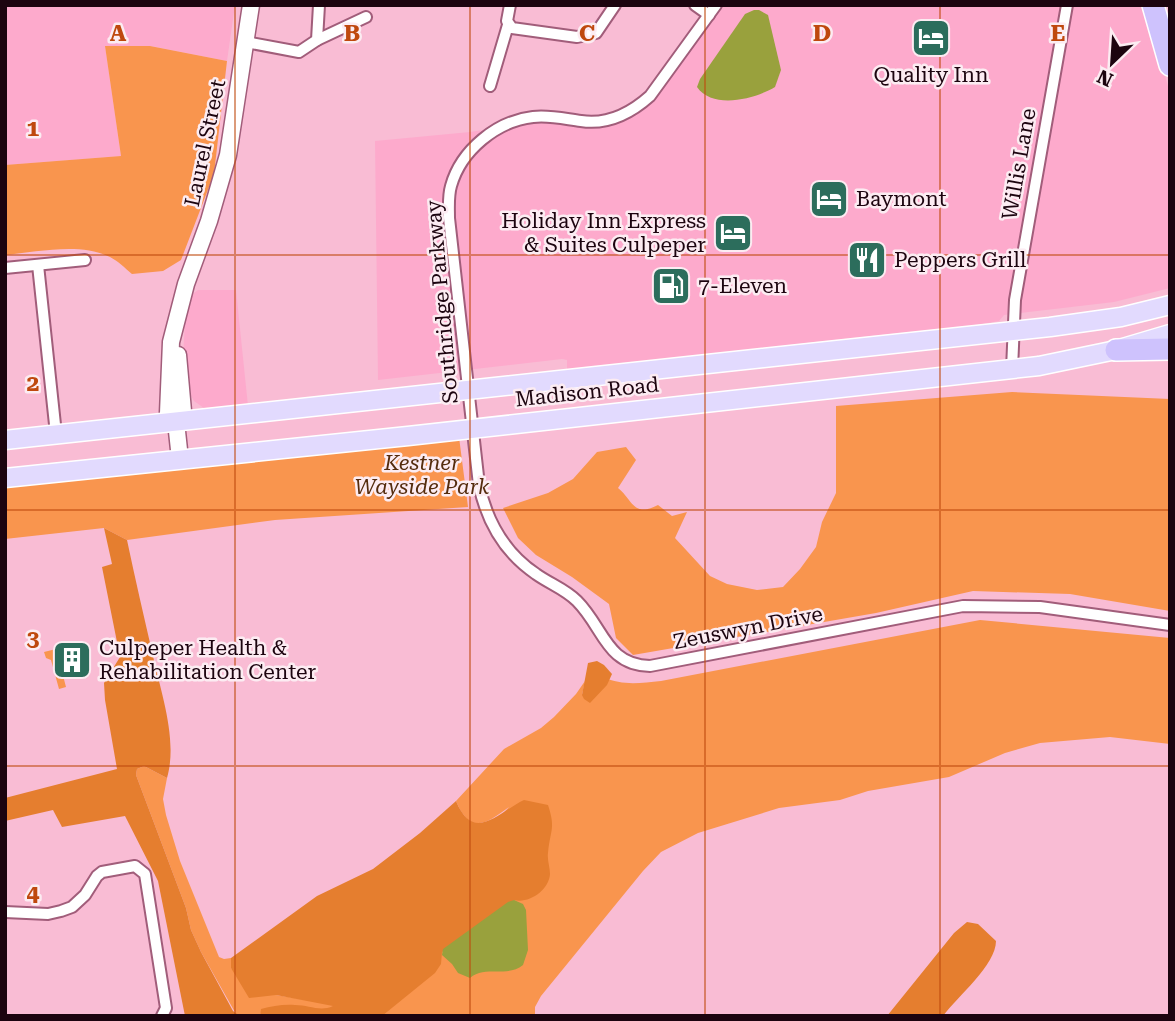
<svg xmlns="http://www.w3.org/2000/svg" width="1175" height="1021" font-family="'Roboto Serif',serif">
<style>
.built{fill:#fdaacc}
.green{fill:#f9954e}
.forest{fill:#e57e2f}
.water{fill:#99a13d}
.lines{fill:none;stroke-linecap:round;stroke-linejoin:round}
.street-casing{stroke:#a15d7a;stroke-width:14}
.secondary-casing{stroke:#a15d7a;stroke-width:19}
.primary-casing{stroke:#fff;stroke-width:21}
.highway-casing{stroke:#fff;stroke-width:24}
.street{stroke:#fff;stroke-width:10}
.secondary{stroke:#fff;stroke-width:16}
.primary{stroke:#e2dafe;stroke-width:18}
.highway{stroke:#cec2fd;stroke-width:21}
.grid{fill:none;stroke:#bf480d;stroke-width:2;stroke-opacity:0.55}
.labels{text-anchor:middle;stroke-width:5;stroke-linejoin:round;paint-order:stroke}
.poi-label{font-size:21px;fill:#1c040f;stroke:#fcecf2;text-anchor:start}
.street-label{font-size:21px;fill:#1c040f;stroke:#fcecf2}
.park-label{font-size:21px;font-style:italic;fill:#552c0d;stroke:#fcecf2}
.grid-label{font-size:23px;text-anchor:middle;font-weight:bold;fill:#bf480d;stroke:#fcecf2;stroke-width:5;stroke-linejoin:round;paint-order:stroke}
</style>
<rect width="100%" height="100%" fill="#f9bcd4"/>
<g class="built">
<path d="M5 5H235L227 61 151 46H105L121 156 5 165Z"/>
<path d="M718 5H1144L1170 93V288L1114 302 1004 315 999 321 977 325 815 342 567 372V360L562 359 378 380 375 141 470 132 560 118 597 121 647 99Z"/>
<path d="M198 290H236L248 406 204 408 194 401 188 391 183 358 185 321 190 296Z"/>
</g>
<g class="green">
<path d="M105 46H150L227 61 214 174 181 260 163 271 132 274C125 268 118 261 110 257 80 242 37 252 5 255V165L121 156Z"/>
<path d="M1012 392 1170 399V611L1070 594 973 591 876 613 633 655 616 638 609 604 572 577 536 555 518 538 503 508 548 493 573 479 597 452 626 447 636 460 618 488C633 500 633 518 658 505L672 516 687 512 675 538 710 576 727 584 757 590 783 587 800 569 816 547 822 522 836 493V406Z"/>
<path d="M459 437 468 507 275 520 127 540 104 528 5 539V487Z"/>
<path d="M980 620 1170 638V744L1110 737 1040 743 1005 753 949 777 868 791 840 800 779 808 698 833 661 852 643 871 541 996 535 1007V1016H277L262 1009 260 1016 236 1014 201 952 191 930 186 908 136 775 137 769 144 766 167 778 163 799 166 815 180 861 219 957 224 959 231 958V968L276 995 326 1003 509 807C486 824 470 835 456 801L504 749 541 728 554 717 576 694 585 681 582 695 603 677C623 686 640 683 661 681Z"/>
<path d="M56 649 66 687 59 689 51 660 46 658 44 652Z"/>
</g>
<g class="forest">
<path d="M104 528 127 540C135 578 144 617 153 656 161 693 178 740 167 778L144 766 137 769 136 775 186 908 191 930 201 952 233 1011 240 1016H185L158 881 125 816 62 827 53 810 5 821V798L117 769 105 700 104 683 120 657 102 567 112 564Z"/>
<path d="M597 661 604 665 612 674 607 685 590 703 584 699 582 695 588 663Z"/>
<path d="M524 800 548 805C556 829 550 830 548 853 547 860 550 867 550 874 549 890 529 904 514 900L442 952 441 964 435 973 382 1016H260L261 1009C272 1006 284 1004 295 1005 309 1005 320 1012 333 1006L276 995 249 998 231 968V958L317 896 373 869 420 833 456 801C474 844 497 813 524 800Z"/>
<path d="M967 922 978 924 996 941C996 965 958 996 943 1016H887L954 933Z"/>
</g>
<g class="water">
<path d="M754 10H759L768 15 781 70 775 87C755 99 713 110 697 87L700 79 745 14Z"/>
<path d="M514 900 523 904 526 910 528 950 523 965C507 978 485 965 470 978L458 973 452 964 442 955 443 949 508 902Z"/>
</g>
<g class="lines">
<g class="street-casing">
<g id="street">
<path d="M510 5 507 21 512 28 577 37 596 33 615 5"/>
<path d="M695 5 709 15"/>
<path d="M716 5 650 96C631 113 607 125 581 121 565 119 550 115 533 117 497 121 461 150 451 186 448 196 449 207 449 218L479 485C487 522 505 553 536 574 550 584 565 589 577 601 604 628 606 665 650 666L963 606 1040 607 1170 625"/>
<path d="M317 40 366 17"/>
<path d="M246 42 299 52 317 40 319 5"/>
<path d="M490 86 508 25"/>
<path d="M38 265 56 434"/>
<path d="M5 268 85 260"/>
<path d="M1012 369 1015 300 1067 5"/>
<path d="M5 912 48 914 61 911 72 907 85 895 97 876 102 872 135 866 145 874 166 1008 162 1016"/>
</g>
</g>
<g class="secondary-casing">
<g id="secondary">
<path d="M178 355 183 411 176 422 180 459"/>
<path d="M176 422 168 413 171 342 186 284 209 221 228 155 251 5"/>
</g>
</g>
<g class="primary-casing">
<g id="primary">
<path d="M5 440 1050 327 1121 317 1170 305"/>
<path d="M5 478 408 436 1039 366 1116 350 1170 334"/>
</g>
</g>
<g class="highway-casing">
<g id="highway">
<path d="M1153 5 1170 65"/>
<path d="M1116 350 1170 349"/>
</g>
</g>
<use href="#street" class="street"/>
<use href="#secondary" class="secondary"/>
<use href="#primary" class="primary"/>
<use href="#highway" class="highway"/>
</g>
<path class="grid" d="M235 5V1016M470 5V1016M705 5V1016M940 5V1016M5 255H1170M5 510H1170M5 766H1170"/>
<defs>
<g id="hotel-square" transform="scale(2.0125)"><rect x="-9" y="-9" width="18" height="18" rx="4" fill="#2c6d5c" stroke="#fcecf2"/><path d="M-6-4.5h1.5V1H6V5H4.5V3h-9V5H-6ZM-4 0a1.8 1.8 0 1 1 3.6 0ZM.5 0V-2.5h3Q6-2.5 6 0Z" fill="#fff"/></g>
<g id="restaurant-square" transform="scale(2.0125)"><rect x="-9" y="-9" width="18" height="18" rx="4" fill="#2c6d5c" stroke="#fcecf2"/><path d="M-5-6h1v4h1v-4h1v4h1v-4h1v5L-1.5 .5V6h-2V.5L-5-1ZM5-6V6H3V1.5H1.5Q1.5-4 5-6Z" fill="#fff"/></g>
<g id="fuel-square" transform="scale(2.0125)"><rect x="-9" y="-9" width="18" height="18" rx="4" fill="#2c6d5c" stroke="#fcecf2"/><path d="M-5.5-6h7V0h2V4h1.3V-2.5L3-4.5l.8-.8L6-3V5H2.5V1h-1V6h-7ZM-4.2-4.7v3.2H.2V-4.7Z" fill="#fff"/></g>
<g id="building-square" transform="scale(2.0125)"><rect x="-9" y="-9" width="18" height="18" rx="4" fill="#2c6d5c" stroke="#fcecf2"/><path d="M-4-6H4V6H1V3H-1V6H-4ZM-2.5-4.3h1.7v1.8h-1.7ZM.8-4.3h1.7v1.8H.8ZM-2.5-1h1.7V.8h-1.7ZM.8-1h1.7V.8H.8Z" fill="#fff"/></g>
</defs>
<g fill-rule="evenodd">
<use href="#hotel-square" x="931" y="38"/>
<use href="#hotel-square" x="829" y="199"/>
<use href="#hotel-square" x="733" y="233"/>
<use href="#restaurant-square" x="867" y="260"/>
<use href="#fuel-square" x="671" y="286"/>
<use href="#building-square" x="72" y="660"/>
</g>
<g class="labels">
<g class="poi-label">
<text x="931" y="82" text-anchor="middle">Quality Inn</text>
<text x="856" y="206">Baymont</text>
<text x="706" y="228" text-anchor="end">Holiday Inn Express<tspan x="706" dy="24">&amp; Suites Culpeper</tspan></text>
<text x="894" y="267">Peppers Grill</text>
<text x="698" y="293">7-Eleven</text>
<text x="99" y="655">Culpeper Health &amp;<tspan x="99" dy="24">Rehabilitation Center</tspan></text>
</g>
<g class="street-label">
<text transform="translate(205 143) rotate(-78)" y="7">Laurel Street</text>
<text transform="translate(1019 164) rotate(-80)" y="7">Willis Lane</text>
<text transform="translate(442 302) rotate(-95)" y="7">Southridge Parkway</text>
<text transform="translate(587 392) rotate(-6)" y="7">Madison Road</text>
<text transform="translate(748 628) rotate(-11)" y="7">Zeuswyn Drive</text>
</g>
<g class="park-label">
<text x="422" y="470">Kestner<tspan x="422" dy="24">Wayside Park</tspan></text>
</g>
</g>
<g class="grid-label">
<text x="118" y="41">A</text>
<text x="352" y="41">B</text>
<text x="587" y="41">C</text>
<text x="822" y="41">D</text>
<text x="1058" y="41">E</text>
<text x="33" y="136">1</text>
<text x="33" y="391">2</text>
<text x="33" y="646">3</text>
<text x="33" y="901">4</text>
</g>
<rect width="1175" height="1021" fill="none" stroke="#1c040f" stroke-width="14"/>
<g transform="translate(1112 63) rotate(205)" stroke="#fcecf2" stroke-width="5" paint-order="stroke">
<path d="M0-5L12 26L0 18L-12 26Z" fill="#1c040f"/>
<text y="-10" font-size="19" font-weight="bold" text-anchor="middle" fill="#1c040f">N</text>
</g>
</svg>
